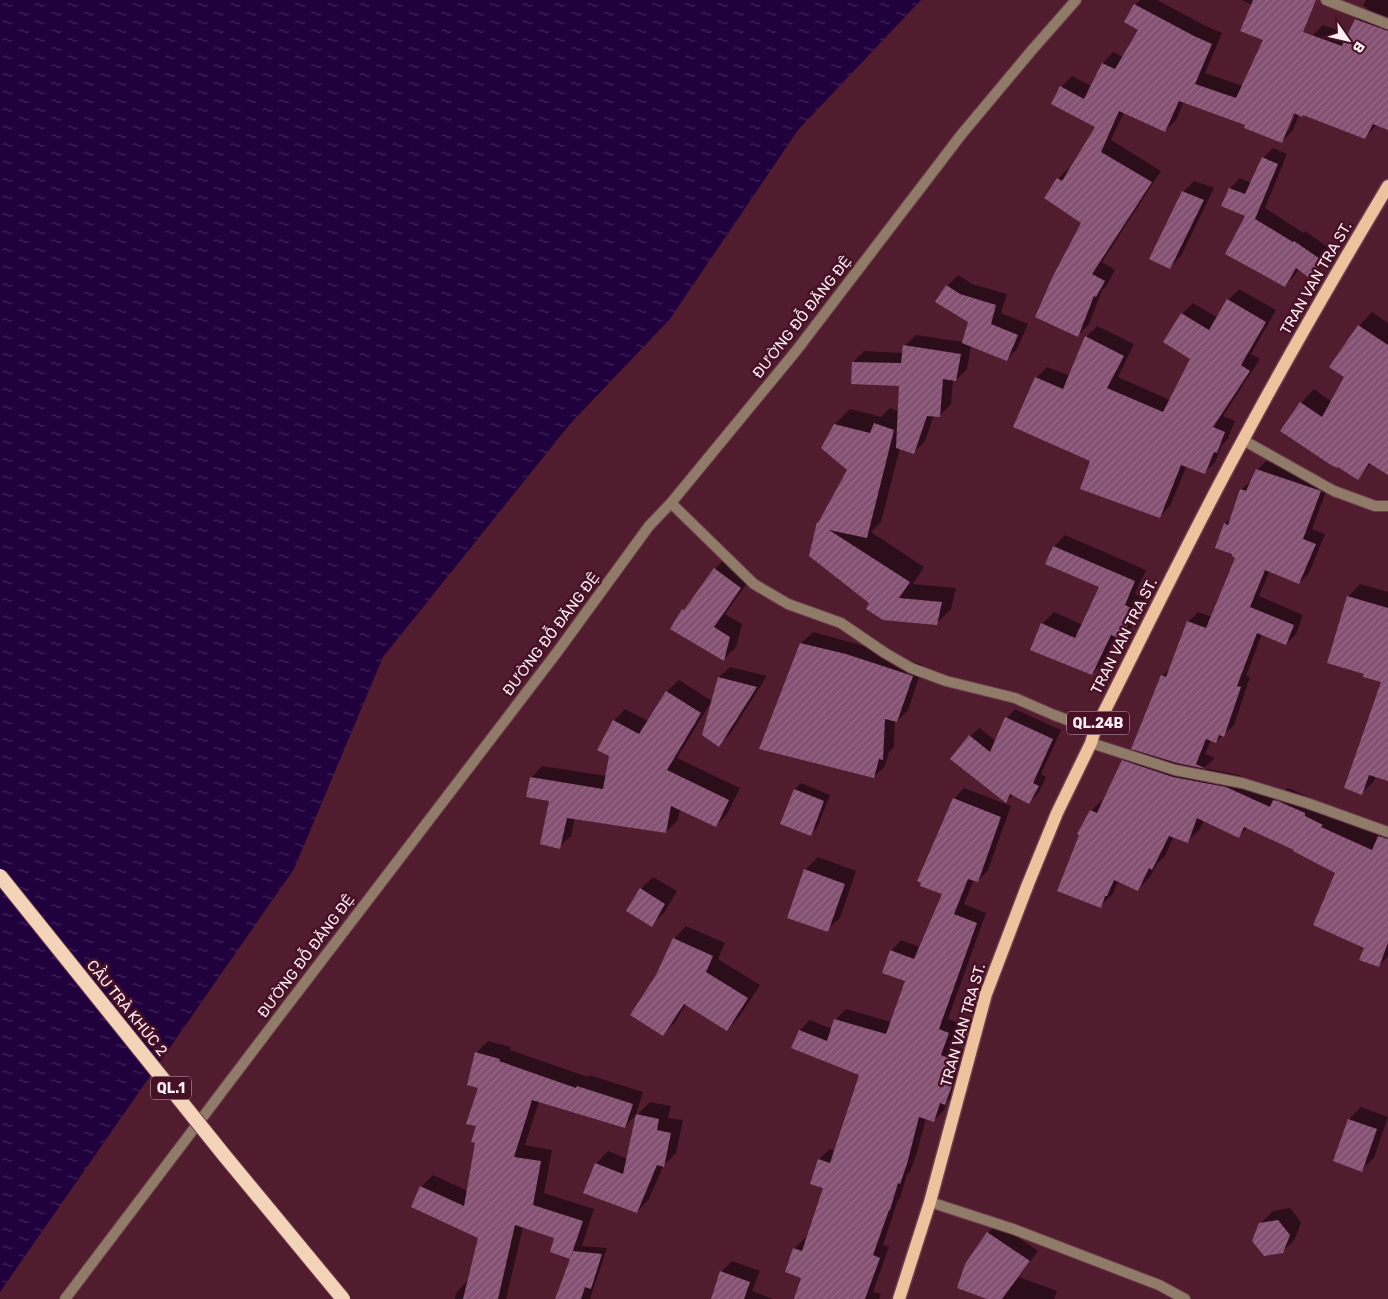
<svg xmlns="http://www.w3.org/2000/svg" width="1388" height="1299" font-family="Rubik,sans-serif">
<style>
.water{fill:url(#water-ripples)}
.shadow{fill:#0007;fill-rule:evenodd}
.building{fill:url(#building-hatch)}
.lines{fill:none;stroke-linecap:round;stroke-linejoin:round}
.minor-casing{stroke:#6d3e4e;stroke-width:12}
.tertiary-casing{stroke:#6d3e4e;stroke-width:12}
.primary-casing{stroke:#6d3e4e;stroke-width:15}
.minor{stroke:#907a68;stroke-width:10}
.tertiary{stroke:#907a68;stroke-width:10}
.primary{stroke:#eec29d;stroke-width:12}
.trunk-bridge-casing{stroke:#6d3e4e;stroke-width:16;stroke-linecap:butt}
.trunk-bridge{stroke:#f4d4b8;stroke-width:14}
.labels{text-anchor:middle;stroke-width:5;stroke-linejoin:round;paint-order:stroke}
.shield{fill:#461125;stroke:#c6acb4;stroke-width:1}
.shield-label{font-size:14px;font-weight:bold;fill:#fdeef2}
.street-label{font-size:15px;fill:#fdeef2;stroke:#461125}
</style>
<defs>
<pattern id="water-ripples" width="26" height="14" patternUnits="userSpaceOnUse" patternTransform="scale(1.25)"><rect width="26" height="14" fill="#20013d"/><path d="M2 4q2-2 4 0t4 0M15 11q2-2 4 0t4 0" fill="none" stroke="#41265a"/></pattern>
<pattern id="building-hatch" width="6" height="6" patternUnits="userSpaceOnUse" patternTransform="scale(1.25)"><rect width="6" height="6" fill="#855173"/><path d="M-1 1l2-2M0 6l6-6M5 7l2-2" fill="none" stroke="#976a87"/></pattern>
</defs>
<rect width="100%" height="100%" fill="#521c2f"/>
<path class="water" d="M0 0H921L798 130 670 319 570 424 383 657 294 869 0 1292Z"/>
<g class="shadow">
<path d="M1140 0H1157L1206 26 1222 33 1205 73 1243 86 1265 40 1252 5 1242 0H1292L1282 29 1312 36 1323 25 1349 34 1356 19 1368 8 1363 6 1366 0H1388V128L1377 124 1365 138 1304 114H1299L1293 130 1282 141 1247 124 1184 101 1176 120 1165 131 1124 112 1111 140 1161 171 1102 262 1115 270 1107 285 1102 290 1089 324 1078 335 1082 222 1058 179 1069 168 1070 169 1096 127 1061 87 1072 76 1091 86 1103 63 1113 52 1123 57 1140 30 1135 5ZM1295 107 1298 108 1289 130H1286Z"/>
<path d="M1273 148 1287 154 1265 208 1304 233 1305 231 1332 250 1321 267 1310 277 1299 269 1295 275 1285 286 1247 215 1223 205 1230 188 1240 178 1252 183 1263 158Z"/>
<path d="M1194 181 1214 188 1181 256 1170 267 1183 192Z"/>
<path d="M958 275 972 284 1007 294 1001 313 1028 324 1017 349 1006 360 971 345 967 369 956 380H953L951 404 940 415H934L925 441 914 452 900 448 881 522 871 532 924 567 913 584 956 588 951 609 936 624 871 603 810 556 818 523 822 519 848 470 835 424 850 409 881 417 890 408 899 412 901 384 853 362 864 351 904 353V346L916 335 963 342 969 322 947 286Z"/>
<path d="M1239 289 1276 310 1251 354 1260 359 1223 416 1235 421 1227 440 1222 445 1215 462 1204 473 1187 465 1170 506 1159 517 1091 461 1036 378 1047 367 1070 376 1086 337 1097 326 1134 344 1118 377 1170 400 1191 358 1182 314 1193 303 1218 318 1228 300Z"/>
<path d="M1372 312 1388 323V474L1372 463 1357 478 1301 403 1314 389 1332 402 1346 377 1359 326Z"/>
<path d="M1268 459 1330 481 1312 529 1325 534 1309 573 1299 583 1270 570 1259 596 1303 615 1296 634 1286 644 1262 634 1246 676 1250 677 1234 725 1216 742 1211 740 1205 754 1215 758 1204 768 1239 775 1281 794 1287 788 1291 789 1317 801V803L1333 815 1384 837 1388 833V956L1378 966 1365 947 1337 872 1296 849 1248 827 1239 836 1204 820 1200 829 1187 842 1174 836 1165 856 1157 864 1150 877 1137 890 1120 881 1116 885 1113 894 1100 906 1091 811 1104 798 1105 799 1123 761 1135 749 1162 676 1172 667 1188 622 1198 612 1212 617 1237 557 1225 524 1232 516 1241 490 1252 480 1258 469Z"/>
<path d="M1065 535 1146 570 1135 594 1145 599 1132 627 1121 638 1116 635 1103 663 1092 674 1031 649 1042 624 1054 612 1083 625 1101 587 1054 547Z"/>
<path d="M727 556 753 575 725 614 742 624 736 647 724 659 683 610 693 600 715 569Z"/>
<path d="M1360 584 1388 592V779L1376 776 1374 781 1362 793 1382 681 1365 673 1348 597Z"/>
<path d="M813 632 857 644 923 665 908 710 897 721 895 720 894 747 889 752 885 766 874 777 801 643Z"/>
<path d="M730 667 767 676 730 734 719 745 711 702 677 758 740 788 727 814 716 825 680 808 678 820 666 832 575 818 571 836 559 847 551 800 531 778 542 766 607 776 614 721 625 709 648 721 667 691 679 680 712 701 719 677Z"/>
<path d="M1015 709 1061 730 1041 774 1046 777 1038 794 1029 802 1014 794 1006 801 970 736 979 728 996 741 1007 718Z"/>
<path d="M801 783 830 795 817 828 811 834 782 824 795 789Z"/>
<path d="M964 788 1011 806 988 870 978 881 974 879 964 904 986 913 948 1019 959 1023 951 1044 968 1051 955 1093 947 1102 944 1110 933 1121 926 1118 917 1152 910 1172 907 1174 900 1198 898 1200 883 1245 889 1247 873 1292 881 1294 879 1299H795L803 1277 794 1249 805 1238 807 1239 824 1188 811 1183 819 1159 830 1149 835 1151 860 1074 800 1030 810 1020 832 1029 836 1019 846 1009 891 1022 906 980 891 951 901 940 920 947 944 894 954 799Z"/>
<path d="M818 857 856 871 840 918 827 930 805 870Z"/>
<path d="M653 877 677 891 664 913 651 925 641 889Z"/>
<path d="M686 926 725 943 718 959 760 985 739 1017 727 1030 686 1004 675 1022 663 1034 657 976 674 939Z"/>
<path d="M488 1041 511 1047 510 1050 588 1077 589 1075 643 1092 636 1115 624 1127 539 1101 525 1145 552 1150 544 1193 594 1209 582 1246 607 1248 590 1299H556L574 1254 570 1257 555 1237 523 1227 506 1299H455L456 1293 467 1281 479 1237 421 1187 433 1175 468 1191 476 1142 479 1087 476 1053Z"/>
<path d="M650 1102 671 1106 668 1118 683 1120 676 1153 663 1166 649 1199 637 1212 596 1164 608 1151 628 1159 638 1114Z"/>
<path d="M1361 1107 1388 1117 1374 1158 1361 1170 1349 1119Z"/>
<path d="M1290 1208 1301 1222 1295 1239 1282 1252 1260 1224 1273 1211Z"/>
<path d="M997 1223 1038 1251 1019 1277 1057 1291 1054 1299H991L988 1233Z"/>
<path d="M732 1261 760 1271 752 1291 773 1299H712L722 1271Z"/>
</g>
<g class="building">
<path d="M1253 0H1316L1303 32 1342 46 1355 19 1388 31V130L1373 124 1365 139 1303 115 1302 117 1294 113 1282 143 1244 128 1245 125 1179 101 1165 132 1119 111 1101 152 1152 182 1092 274 1105 281 1096 297 1094 296 1078 337 1035 317 1052 278 1081 223 1044 198 1057 178 1062 181 1095 127 1051 104 1060 86 1084 99 1102 63 1115 69 1138 30 1124 22 1134 4 1194 36 1212 44 1195 84 1236 98 1263 40 1240 31Z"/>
<path d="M1262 157 1278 164 1255 219 1293 242 1294 241 1323 261 1311 279 1296 268 1285 287 1225 254 1245 216 1221 206 1229 188 1245 194Z"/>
<path d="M1182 191 1204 200 1170 269 1149 259Z"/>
<path d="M946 285 960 294 996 305 991 324 1018 335 1007 361 962 343 968 322 935 302Z"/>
<path d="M1227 299 1266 322 1241 365 1250 371 1213 427 1225 432 1217 453 1214 452 1205 474 1181 465 1160 518 1080 489 1090 461 1013 427 1035 377 1063 389 1085 336 1124 356 1107 388 1163 412 1190 359 1163 342 1181 313 1209 330Z"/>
<path d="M1358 325 1388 345V475L1369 463 1358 480 1338 467 1337 468 1331 465 1280 431 1300 402 1322 417 1344 377 1329 367Z"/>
<path d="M903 345 961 354 956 381 943 379 940 417 927 416 914 454 896 448 899 386 851 384 852 362 901 363Z"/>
<path d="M874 423 894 430 867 538 829 530 910 582 899 598 942 602 937 625 883 620 866 609 869 603 809 556 817 522 818 523 847 470 821 448 834 424 870 433Z"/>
<path d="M1256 469 1321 491 1303 539 1316 544 1299 584 1265 570 1250 607 1294 625 1286 645 1257 633 1237 686 1241 687 1224 737 1219 735 1216 743 1206 739 1196 764 1206 769 1177 763 1131 749 1161 675 1166 677 1187 621 1206 628 1235 558 1232 556V554L1215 548 1224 523 1228 525 1240 489 1246 491Z"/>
<path d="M1053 546 1135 581 1125 605 1135 610 1121 639 1111 635 1092 675 1030 650 1041 623 1075 638 1099 587 1045 564Z"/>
<path d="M714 568 741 588 714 627 730 637 724 661 670 629 682 609 684 610Z"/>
<path d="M1347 596 1388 608V781L1369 775 1362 795 1344 788 1381 682 1363 677 1364 674 1327 663Z"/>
<path d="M800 643 846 654 913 676 897 722 885 719 883 760 879 759 874 778 759 749Z"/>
<path d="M718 677 757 687 719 747 702 735Z"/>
<path d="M666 691 701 713 667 770 729 800 716 827 671 806 666 833 567 818 560 849 540 844 549 801 526 797 530 777 603 789 609 756 597 750 613 720 639 734Z"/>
<path d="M1005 717 1053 739 1033 783 1039 786 1029 804 1010 794 1006 803 950 759 969 735 990 752Z"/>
<path d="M1122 760 1173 777 1226 787 1270 807 1273 800 1278 801 1305 813V816L1323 825 1321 827 1372 850 1378 836 1388 839V943L1379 967 1359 960 1364 948 1313 925 1335 873 1293 851 1294 850 1244 827 1239 838 1197 818 1188 843 1169 836 1152 870 1149 868 1138 891 1114 880 1107 896H1105L1101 908 1057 891 1079 835 1077 834 1090 810 1097 813Z"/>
<path d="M794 789 824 801 811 836 780 824Z"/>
<path d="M953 798 1001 817 978 882 968 879 954 914 977 923 939 1029 949 1033 941 1055 958 1062 950 1082 953 1083 945 1105 940 1103 934 1122 919 1117 907 1164 900 1184 898 1183 890 1210H889L873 1255 880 1258 865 1299H794L801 1278 785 1272 793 1248 802 1251 823 1188 810 1184 818 1159 830 1163 859 1075 791 1048 799 1030 827 1041 834 1019 886 1034 905 981 882 973 890 950 914 959 942 894 920 886 921 883 917 881Z"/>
<path d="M804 869 845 884 828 932 787 918Z"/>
<path d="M640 888 665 904 652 927 626 911Z"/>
<path d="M673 938 713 956 706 972 748 998 727 1031 684 1004 663 1036 630 1015 656 975Z"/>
<path d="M475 1052 500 1059 499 1061 576 1088 577 1086 633 1104 625 1128 532 1100 514 1157 541 1161 533 1205 583 1221 570 1259 550 1252 554 1238 515 1225 498 1299H463L478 1238 411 1207 420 1186 464 1206 475 1143 471 1142 476 1126 466 1124 478 1088 467 1085Z"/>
<path d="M636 1114 659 1119 657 1130 671 1133 664 1167 657 1165 637 1213 583 1193 595 1163 623 1174Z"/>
<path d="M1348 1119 1377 1129 1362 1172 1333 1161Z"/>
<path d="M1278 1220 1290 1235 1283 1253 1264 1256 1252 1241 1259 1223Z"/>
<path d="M987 1232 1030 1261 1002 1299H987L957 1288 965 1264Z"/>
<path d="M573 1251 602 1254 591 1289 585 1287 581 1299H555Z"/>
<path d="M720 1271 750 1282 744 1299H711Z"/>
</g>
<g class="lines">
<g class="minor-casing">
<g id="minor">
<path d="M1326 0 1388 24"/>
<path d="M1243 440 1334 491 1375 506H1388"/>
<path d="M671 503 754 584 788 604 841 623 885 653 911 668 946 681 1015 698 1054 715 1095 730"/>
<path d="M1091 743 1175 770 1242 783 1307 803 1388 832"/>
<path d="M930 1202 1013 1229 1159 1285 1185 1299"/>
</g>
</g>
<g class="tertiary-casing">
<path id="tertiary" d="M65 1299 274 1023 558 651 649 526 671 503 796 351 961 135 1032 50 1076 0"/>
</g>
<g class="primary-casing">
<path id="primary" d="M899 1299 930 1202 986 994 1028 884 1057 813 1091 743 1095 730C1144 633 1191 535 1243 440 1289 354 1338 270 1388 186"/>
</g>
<use href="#minor" class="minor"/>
<use href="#tertiary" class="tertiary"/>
<use href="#primary" class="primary"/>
<g class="trunk-bridge-casing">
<path id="trunk-bridge" d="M0 876 224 1155 343 1299"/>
</g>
<use href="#trunk-bridge" class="trunk-bridge"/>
</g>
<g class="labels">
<g class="shield">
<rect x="1067" y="711.5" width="62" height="23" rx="4"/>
<rect x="151" y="1076.5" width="40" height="23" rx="4"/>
</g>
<g class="shield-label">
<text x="1098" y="728">QL.24B</text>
<text x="171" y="1093">QL.1</text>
</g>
<g class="street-label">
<text transform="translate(1316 278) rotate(-60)" y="5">TRAN VAN TRA ST.</text>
<text transform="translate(802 317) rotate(-52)" y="5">ĐƯỜNG ĐỖ ĐĂNG ĐỆ</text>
<text transform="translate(551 634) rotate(-53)" y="5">ĐƯỜNG ĐỖ ĐĂNG ĐỆ</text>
<text transform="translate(1124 636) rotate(-63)" y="5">TRAN VAN TRA ST.</text>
<text transform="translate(306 956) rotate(-53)" y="5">ĐƯỜNG ĐỖ ĐĂNG ĐỆ</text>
<text transform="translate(127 1008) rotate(51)" y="5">CẦU TRÀ KHÚC 2</text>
<text transform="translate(963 1025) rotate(-74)" y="5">TRAN VAN TRA ST.</text>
</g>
</g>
<g transform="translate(1348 40) rotate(124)" stroke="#461125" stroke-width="4" paint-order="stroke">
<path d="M0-4L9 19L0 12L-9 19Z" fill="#fdeef2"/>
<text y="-8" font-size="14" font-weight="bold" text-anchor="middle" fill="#fdeef2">B</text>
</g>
</svg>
